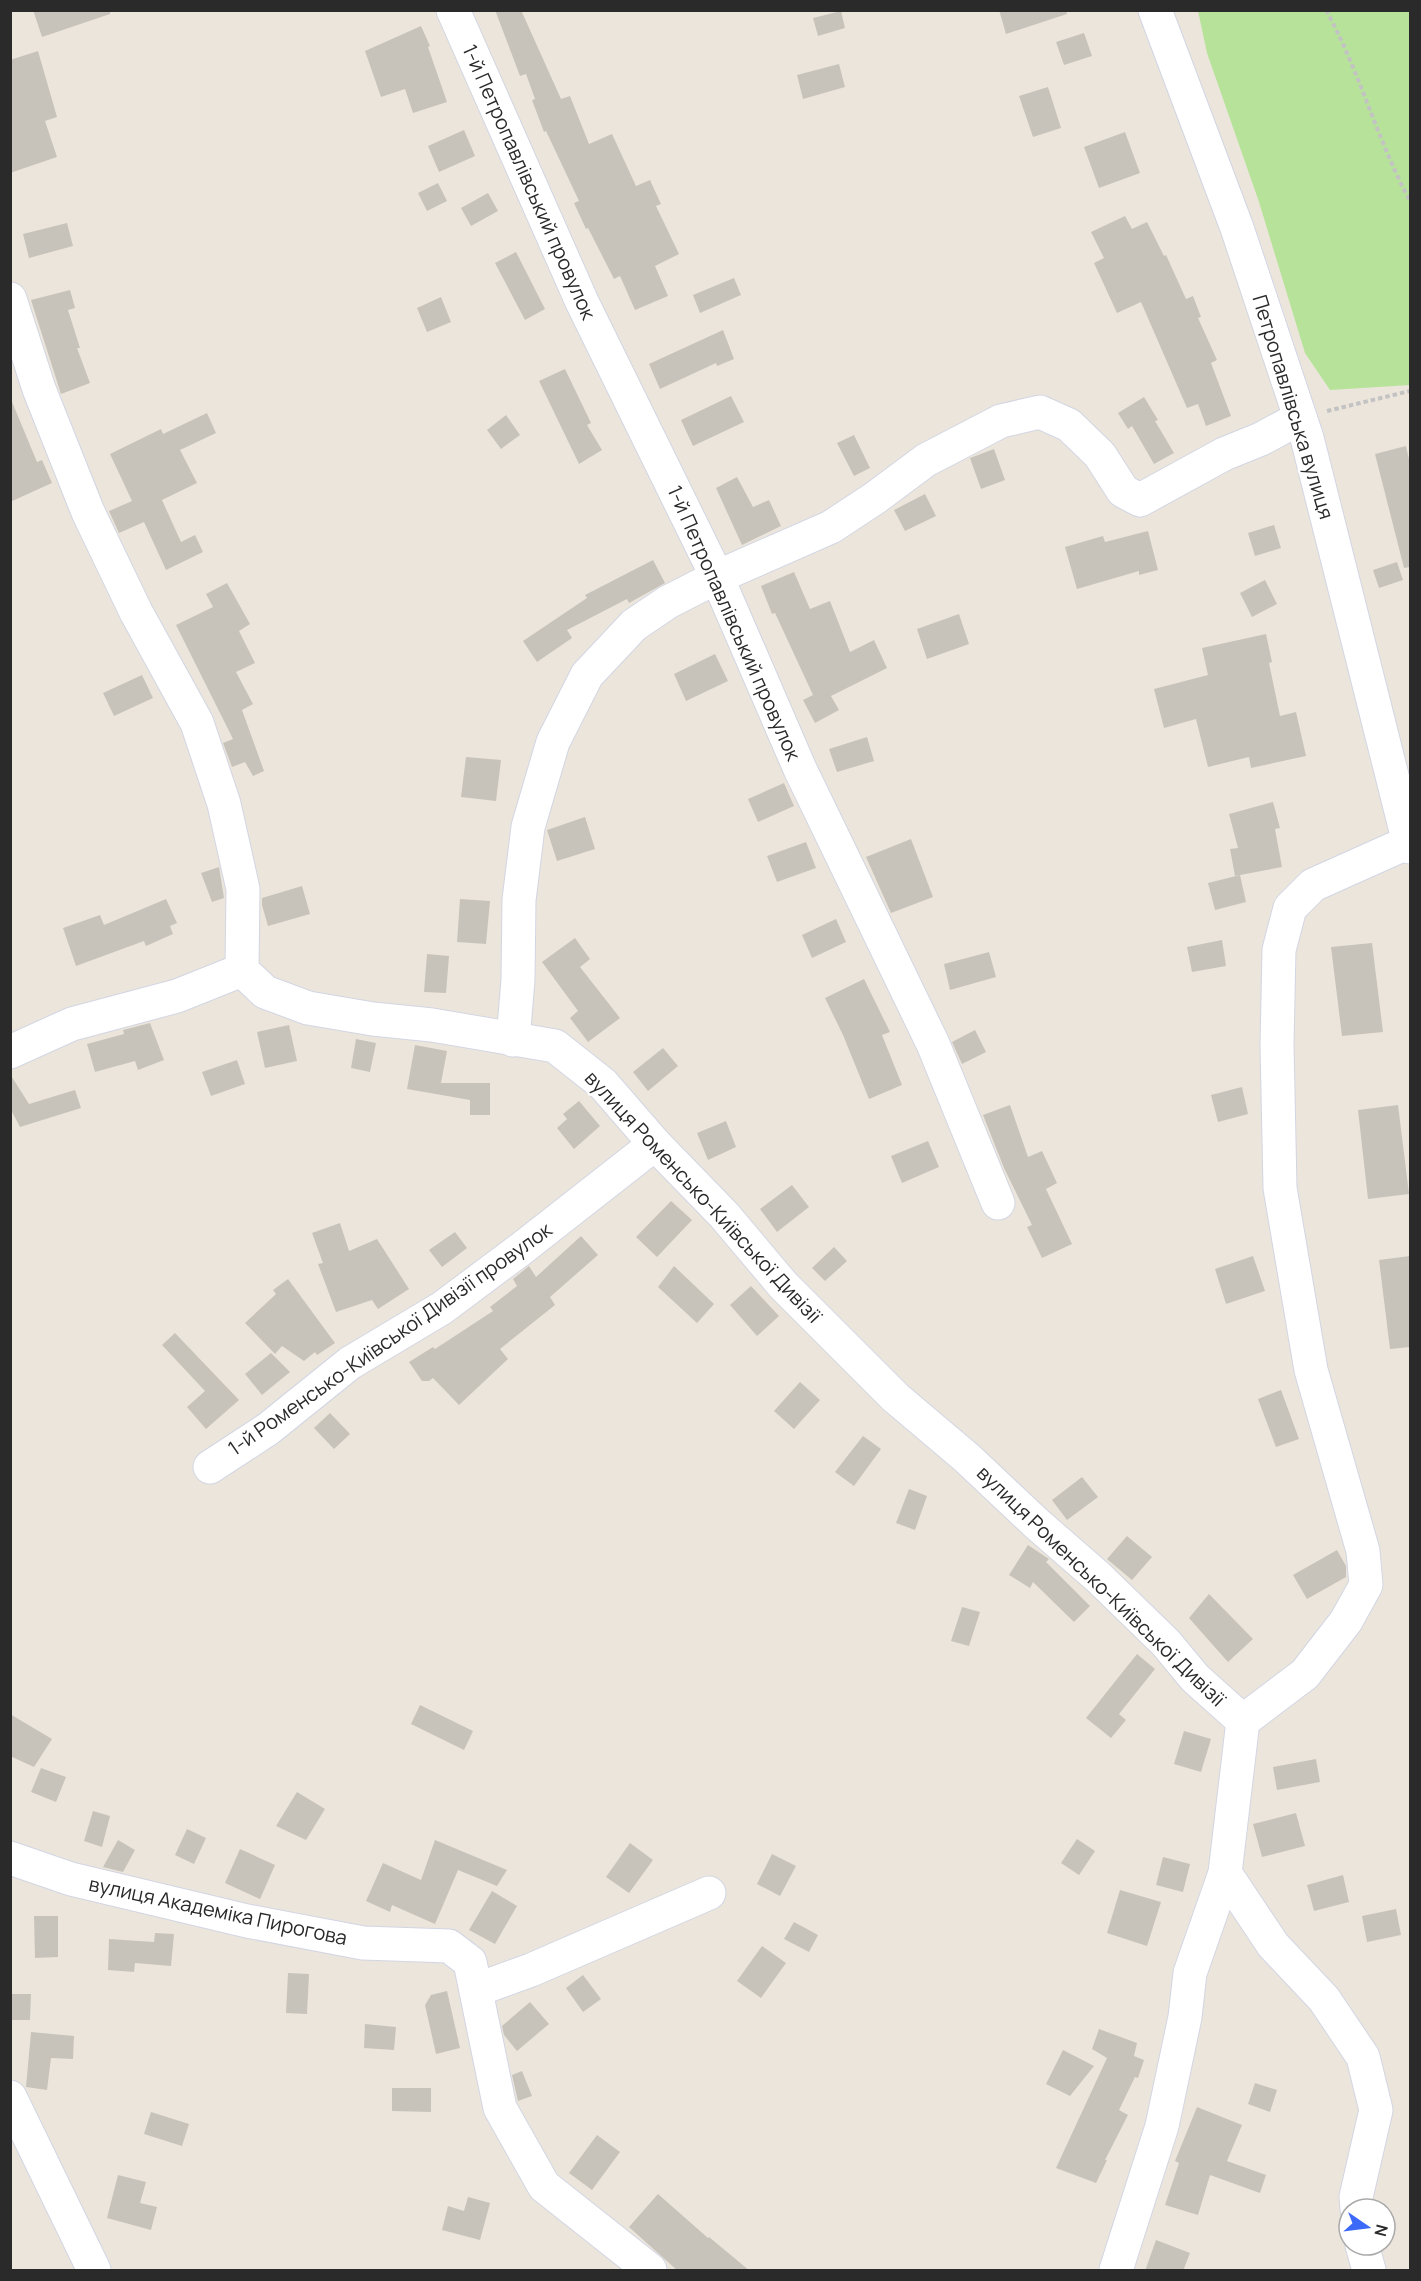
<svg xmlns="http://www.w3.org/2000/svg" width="1421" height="2281" font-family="Manrope,sans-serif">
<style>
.green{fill:#b6e399}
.building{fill:#c7c3bb}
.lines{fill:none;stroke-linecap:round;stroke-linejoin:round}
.minor-casing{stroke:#d2d6e3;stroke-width:35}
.path{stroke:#c3c3c3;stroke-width:4;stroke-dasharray:4.5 3;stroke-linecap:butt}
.minor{stroke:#fff;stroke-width:33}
.labels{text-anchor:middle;stroke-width:5;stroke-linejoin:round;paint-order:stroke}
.street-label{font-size:20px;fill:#2a2a2a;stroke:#fff}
</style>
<rect width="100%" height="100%" fill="#ece5dc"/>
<path class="green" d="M1198 11H1410V385L1330 390 1305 353 1259 202 1207 53Z"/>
<g class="building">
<path d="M33 10H110V14L42 37Z"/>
<path d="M495 10H521L561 99 570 96 589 144 612 134 636 186 650 180 661 204 656 206 679 254 655 266 668 296 635 310 620 276 614 279 588 228 586 229 574 203 579 201 546 131 544 132 532 100 535 99 526 74 520 76Z"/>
<path d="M999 10H1066L1067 14 1006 34Z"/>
<path d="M841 11 845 28 818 36 813 18Z"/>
<path d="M421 26 430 46 428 47 447 102 413 113 405 89 381 97 365 51Z"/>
<path d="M1084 33 1092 56 1064 65 1056 42Z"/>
<path d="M38 51 57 117 45 121 57 157 10 173V60Z"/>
<path d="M839 64 845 87 803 99 797 75Z"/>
<path d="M1048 87 1061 128 1033 137 1019 96Z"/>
<path d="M464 130 475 156 439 172 428 146Z"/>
<path d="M1125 132 1140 173 1099 188 1084 147Z"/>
<path d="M438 183 447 201 427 211 418 193Z"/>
<path d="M488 193 498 211 471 226 461 208Z"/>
<path d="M1125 216 1132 229 1147 222 1164 256 1166 255 1186 299 1193 296 1201 317 1198 318 1217 360 1211 363 1231 416 1206 426 1198 404 1187 408 1141 302 1117 313 1094 263 1104 258 1091 232Z"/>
<path d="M67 223 73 246 29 258 23 234Z"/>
<path d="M516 252 545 309 525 320 495 263Z"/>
<path d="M734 278 741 295 700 313 693 295Z"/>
<path d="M70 290 75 308 68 310 80 348H77L90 383 61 394 31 300Z"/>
<path d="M441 297 451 322 427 332 417 308Z"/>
<path d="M723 330 734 359 717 366 716 363 660 389 649 364Z"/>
<path d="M565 369 591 423 587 425 602 450 579 464 539 381Z"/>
<path d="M731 396 744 422 693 446 681 420Z"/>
<path d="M10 397 37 462 42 460 52 483 10 502Z"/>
<path d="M1144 397 1158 420 1155 421 1174 453 1154 464 1132 426 1128 429 1118 413Z"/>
<path d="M207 413 216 433 180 450 197 483 162 500 181 542 195 535 203 552 166 570 144 522 119 533 109 511 132 501 110 454 161 429 163 434Z"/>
<path d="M506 415 520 435 501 449 487 430Z"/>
<path d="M854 435 870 468 854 476 837 443Z"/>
<path d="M1406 446 1410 464V567L1404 568 1375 454Z"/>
<path d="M994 449 1005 480 981 489 970 458Z"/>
<path d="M737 477 753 507 769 500 781 526 742 545 716 488Z"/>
<path d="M925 494 936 516 905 531 894 510Z"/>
<path d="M1274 525 1281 548 1255 556 1248 533Z"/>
<path d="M1148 531 1158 570 1139 575V571L1077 589 1065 547 1103 536 1105 542Z"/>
<path d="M653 560 665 583 629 603 627 599 567 630 572 638 537 662 523 641 587 598 585 595Z"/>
<path d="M1397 562 1403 580 1379 588 1373 570Z"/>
<path d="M794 572 810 609 830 601 850 652 874 640 887 668 831 696 839 710 815 723 803 700 813 695 775 613 772 614 761 586Z"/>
<path d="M1265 580 1277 604 1252 617 1240 593Z"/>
<path d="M227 583 250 624 239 631 255 663 236 672 253 704 242 710 264 771 253 776 245 762 232 767 223 743 233 739 176 625 213 607 206 594Z"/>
<path d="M959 614 969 644 927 659 917 629Z"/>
<path d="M1266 634 1272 662 1269 663 1280 716 1296 712 1306 756 1251 768 1249 757 1208 767 1196 719 1164 728 1154 689 1208 675 1202 648Z"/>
<path d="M715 654 728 681 686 701 674 674Z"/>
<path d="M142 675 153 698 114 716 103 693Z"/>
<path d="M867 737 874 761 837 772 829 749Z"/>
<path d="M466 757 501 760 496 801 461 797Z"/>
<path d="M784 783 794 806 758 822 748 799Z"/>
<path d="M1273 802 1280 828 1275 829 1282 867 1235 876 1230 849 1238 848 1229 814Z"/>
<path d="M585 817 595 849 557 861 547 830Z"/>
<path d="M911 839 933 897 891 913 866 857Z"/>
<path d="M806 842 816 868 777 882 767 856Z"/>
<path d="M219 867 224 898 212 902 201 873Z"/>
<path d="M1240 875 1246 902 1215 910 1208 883Z"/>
<path d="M302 886 310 914 268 926 262 905V898Z"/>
<path d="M166 899 177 923 170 926 173 934 146 946 144 941 76 966 63 928 100 915 104 925Z"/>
<path d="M460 899 490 901 486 944 457 942Z"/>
<path d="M836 919 846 942 812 958 802 935Z"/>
<path d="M575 938 590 959 580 967 620 1018 588 1042 570 1018 578 1011 542 962Z"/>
<path d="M1222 940 1226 966 1192 972 1187 947Z"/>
<path d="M1372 943 1383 1032 1342 1036 1331 947Z"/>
<path d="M989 952 996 977 950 990 944 964Z"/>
<path d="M427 954 449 956 446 993 424 992Z"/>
<path d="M864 979 890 1032 882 1035 902 1085 869 1099 843 1035 825 998Z"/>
<path d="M150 1023 164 1060 138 1070 135 1061 95 1072 87 1044 124 1034 123 1030Z"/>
<path d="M289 1025 297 1061 265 1068 257 1032Z"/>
<path d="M975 1030 986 1052 962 1064 952 1042Z"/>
<path d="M356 1039 376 1043 370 1072 351 1068Z"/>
<path d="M415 1045 447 1051 441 1083H490V1115H470V1100L407 1089Z"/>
<path d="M663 1048 678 1066 648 1091 633 1072Z"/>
<path d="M237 1060 245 1084 211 1096 202 1072Z"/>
<path d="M10 1074 29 1104 75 1090 81 1108 20 1127 10 1108Z"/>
<path d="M1242 1087 1248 1114 1218 1122 1211 1095Z"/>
<path d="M579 1101 600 1126 574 1149 557 1128 567 1119 563 1114Z"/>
<path d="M1010 1105 1028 1157 1042 1151 1057 1183 1046 1189 1072 1244 1042 1258 1027 1227 1032 1225 1004 1168 983 1115Z"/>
<path d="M1398 1105 1409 1194 1368 1199 1358 1110Z"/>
<path d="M726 1121 736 1147 708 1160 697 1133Z"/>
<path d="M928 1141 939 1167 902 1183 891 1156Z"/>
<path d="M792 1185 809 1207 777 1232 760 1209Z"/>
<path d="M671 1201 692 1220 657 1257 636 1237Z"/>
<path d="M340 1223 349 1251 377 1239 409 1289 378 1309 372 1300 336 1312 318 1264 323 1263 312 1233Z"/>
<path d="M455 1232 467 1248 442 1267 429 1250Z"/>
<path d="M581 1236 598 1255 550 1297 555 1305 500 1349 508 1359 459 1405 433 1378 429 1381H422L409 1362 433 1347 435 1349 493 1311 490 1307 517 1286 513 1279 529 1266 536 1277Z"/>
<path d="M834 1247 847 1261 825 1281 812 1268Z"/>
<path d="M1253 1256 1265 1291 1226 1304 1215 1269Z"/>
<path d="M1410 1256V1347L1390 1349 1379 1260Z"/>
<path d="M674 1266 714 1304 697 1323 658 1287Z"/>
<path d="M288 1279 335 1343 317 1355 315 1352 304 1361 282 1346 275 1354 245 1323 276 1294 273 1290Z"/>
<path d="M751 1286 779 1316 757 1336 730 1305Z"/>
<path d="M175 1333 239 1400 206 1429 187 1407 205 1391 162 1345Z"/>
<path d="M271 1353 290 1372 262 1395 245 1374Z"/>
<path d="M800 1382 820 1400 794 1429 774 1411Z"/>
<path d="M1281 1390 1299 1439 1276 1447 1258 1399Z"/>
<path d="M330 1413 350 1434 334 1449 314 1428Z"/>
<path d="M863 1436 881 1449 854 1486 835 1472Z"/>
<path d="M1082 1477 1098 1497 1067 1520 1052 1500Z"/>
<path d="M909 1489 927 1496 915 1530 896 1523Z"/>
<path d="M1127 1536 1152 1557 1132 1580 1107 1559Z"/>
<path d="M1028 1545 1049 1559 1046 1562 1090 1606 1074 1622 1033 1582 1030 1588 1009 1575Z"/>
<path d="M1337 1550 1346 1566V1577L1307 1599 1293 1575Z"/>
<path d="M1209 1594 1253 1639 1228 1662 1189 1618Z"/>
<path d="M962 1607 980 1612 969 1646 951 1641Z"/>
<path d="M1137 1654 1155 1669 1119 1714 1126 1720 1111 1738 1086 1718Z"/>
<path d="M420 1705 473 1731 464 1750 411 1724Z"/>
<path d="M10 1714 52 1739 34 1767 10 1756Z"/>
<path d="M1184 1731 1211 1739 1201 1772 1174 1764Z"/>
<path d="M1316 1759 1320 1782 1277 1790 1273 1767Z"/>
<path d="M41 1768 66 1777 56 1802 31 1792Z"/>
<path d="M297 1792 325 1809 306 1840 276 1826Z"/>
<path d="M93 1811 110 1816 102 1847 84 1841Z"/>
<path d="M1296 1813 1305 1846 1262 1857 1253 1824Z"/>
<path d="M187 1829 206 1838 194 1864 175 1855Z"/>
<path d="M1077 1839 1095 1851 1079 1875 1061 1863Z"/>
<path d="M118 1840 135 1850 123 1872 103 1867Z"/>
<path d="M435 1840 507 1870 497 1886 458 1870 435 1924 392 1905 390 1912 366 1901 383 1863 421 1880Z"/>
<path d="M630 1843 653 1860 629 1893 606 1877Z"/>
<path d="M240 1849 275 1865 260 1899 225 1883Z"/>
<path d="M772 1854 796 1866 780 1896 757 1884Z"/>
<path d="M1163 1857 1190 1864 1183 1892 1156 1885Z"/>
<path d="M1343 1875 1349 1902 1314 1911 1307 1885Z"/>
<path d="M1120 1890 1161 1902 1147 1946 1107 1933Z"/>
<path d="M492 1891 517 1906 495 1944 469 1930Z"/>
<path d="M1396 1909 1401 1935 1367 1942 1362 1916Z"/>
<path d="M34 1916H58V1957L35 1958Z"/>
<path d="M794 1922 818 1935 809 1952 784 1939Z"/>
<path d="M155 1933 174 1934 171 1966 135 1963 134 1972 108 1970 109 1939 154 1942Z"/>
<path d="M762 1946 786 1963 761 1998 737 1981Z"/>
<path d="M288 1973 309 1974 307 2014 286 2013Z"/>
<path d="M583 1975 601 1999 583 2012 566 1988Z"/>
<path d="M447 1991 460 2048 436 2054 425 2005 431 1995Z"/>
<path d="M10 1994H31L30 2020H10Z"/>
<path d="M530 2002 549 2024 517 2051 504 2035 502 2026Z"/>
<path d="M365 2024 396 2027 394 2050 364 2048Z"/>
<path d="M1099 2029 1137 2043 1134 2056 1144 2060 1138 2078 1135 2077 1119 2110 1128 2115 1105 2160H1107L1096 2183 1056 2168 1107 2058 1092 2049Z"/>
<path d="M31 2032 74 2036 73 2059 51 2058 47 2090 26 2087Z"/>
<path d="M1063 2050 1094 2066 1070 2096 1046 2084Z"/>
<path d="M522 2071 532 2096 518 2101 512 2075Z"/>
<path d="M1255 2083 1277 2090 1270 2112 1248 2104Z"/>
<path d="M392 2088H431V2112L392 2111Z"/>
<path d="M1197 2107 1242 2125 1227 2161 1266 2175 1260 2193 1210 2175 1198 2215 1165 2205 1179 2163 1175 2161Z"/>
<path d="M151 2112 189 2124 182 2146 144 2134Z"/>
<path d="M597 2135 620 2152 592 2190 569 2173Z"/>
<path d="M118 2175 146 2182 140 2203 157 2207 151 2230 107 2218Z"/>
<path d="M658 2194 708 2238 709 2237 750 2271H678L629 2227Z"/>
<path d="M468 2197 490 2203 480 2240 442 2230 448 2206 464 2211Z"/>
<path d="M1156 2240 1190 2253 1183 2271H1145Z"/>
</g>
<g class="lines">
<g class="minor-casing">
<g id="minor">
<path d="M453 10 582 302 717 577 800 769 933 1044 998 1203"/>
<path d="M1155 10 1237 228 1307 438 1410 847"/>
<path d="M10 299 39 389 88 512 136 612 197 723 224 804 243 889 242 970 265 992 308 1008 373 1019 432 1025 555 1046 603 1084 655 1144 724 1215 783 1285 896 1398 967 1458 1036 1523 1098 1577 1166 1643 1195 1678 1243 1721"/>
<path d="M513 1040 518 980 519 900 528 827 553 742 587 675 634 625 668 602 717 577 831 527 875 498 926 460 1001 421 1040 412 1069 425 1100 455 1123 491 1140 500 1224 454 1261 439 1300 418"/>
<path d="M10 1052 72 1024 177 996 242 970"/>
<path d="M210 1467 268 1429 350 1363 442 1308 521 1249 655 1144"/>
<path d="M10 1858 71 1879 247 1921 363 1943 449 1946 470 1962 500 2108 544 2186 650 2270"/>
<path d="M1225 1873 1273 1945 1324 1999 1363 2057 1376 2110 1356 2197 1357 2209"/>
<path d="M476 1990 531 1970 709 1893"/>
<path d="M10 2097 94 2270"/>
<path d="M1362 2245 1369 2270"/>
<path d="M1116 2270 1162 2126 1185 2017 1190 1973 1225 1873 1243 1721 1305 1674 1346 1621 1366 1585 1363 1551 1311 1370 1280 1188 1277 1045 1279 950 1290 908 1313 885 1409 842"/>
</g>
</g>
<g class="path">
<path d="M1326 10C1360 72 1377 140 1410 201"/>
<path d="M1327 411 1410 391"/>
</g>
<use href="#minor" class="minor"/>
</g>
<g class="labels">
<g class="street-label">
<text transform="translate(529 182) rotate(66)" y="7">1-й Петропавлівський провулок</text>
<text transform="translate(1293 407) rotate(73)" y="7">Петропавлівська вулиця</text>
<text transform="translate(734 623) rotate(66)" y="7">1-й Петропавлівський провулок</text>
<text transform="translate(703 1197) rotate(47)" y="7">вулиця Роменсько-Київської Дивізії</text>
<text transform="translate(390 1339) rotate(-35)" y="7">1-й Роменсько-Київської Дивізії провулок</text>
<text transform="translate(1101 1586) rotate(44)" y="7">вулиця Роменсько-Київської Дивізії</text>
<text transform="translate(218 1911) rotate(12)" y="7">вулиця Академіка Пирогова</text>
</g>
</g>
<rect width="1421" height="2281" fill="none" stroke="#2a2a2a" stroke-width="24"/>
<g transform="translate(1367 2227) rotate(104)"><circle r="28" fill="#ffffff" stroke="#aaaaaa" stroke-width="1.5"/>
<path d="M0-4.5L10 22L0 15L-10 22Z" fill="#3d69f9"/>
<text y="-9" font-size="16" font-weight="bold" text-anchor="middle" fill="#2a2a2a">N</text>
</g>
</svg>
